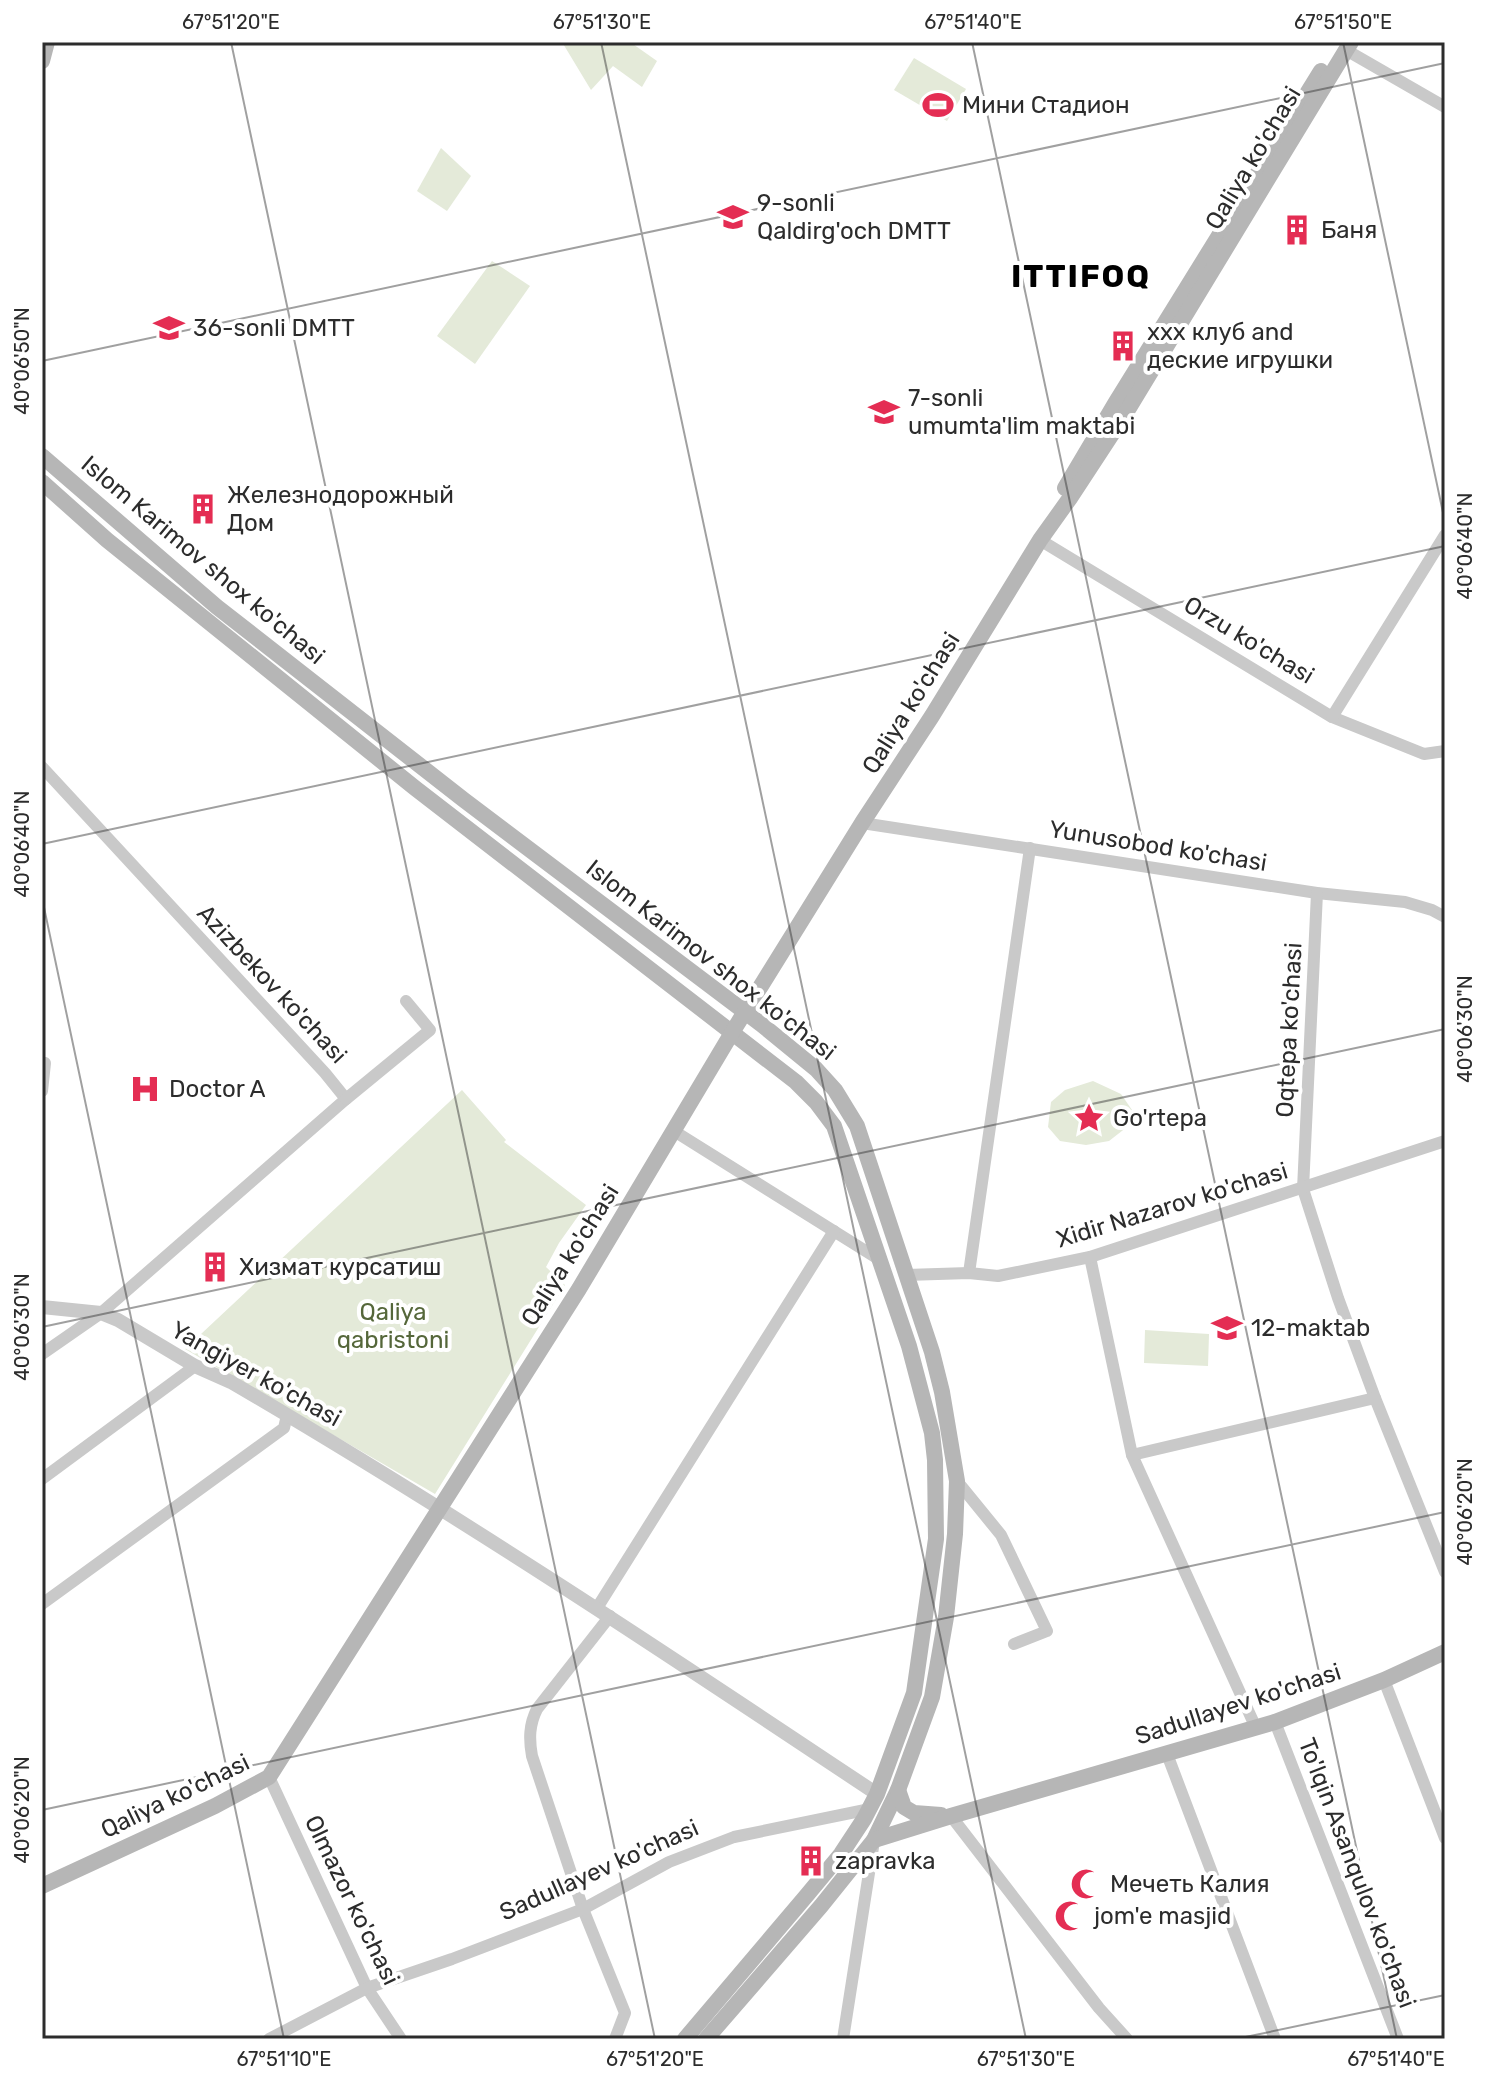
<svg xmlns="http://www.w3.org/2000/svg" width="1487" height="2081" font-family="Rubik,sans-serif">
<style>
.green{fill:#e4ead9}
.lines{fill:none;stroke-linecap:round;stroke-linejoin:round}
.minor{stroke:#c9c9c9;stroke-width:12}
.tertiary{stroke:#c9c9c9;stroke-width:14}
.secondary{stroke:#b6b6b6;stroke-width:16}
.ticks{fill:none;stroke:#2c2c2c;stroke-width:2;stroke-opacity:0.45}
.labels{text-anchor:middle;stroke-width:8;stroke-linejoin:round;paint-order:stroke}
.poi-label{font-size:24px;fill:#2c2c2c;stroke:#fff;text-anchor:start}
.street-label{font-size:24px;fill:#2c2c2c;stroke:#fff}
.park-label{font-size:24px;fill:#55673a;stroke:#fff}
.district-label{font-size:32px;font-weight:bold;letter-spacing:2px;fill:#000;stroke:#fff}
.neatline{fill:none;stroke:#2c2c2c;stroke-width:3}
.ticks-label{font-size:20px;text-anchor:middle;fill:#2c2c2c}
</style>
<rect width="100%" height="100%" fill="#fff"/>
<g class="green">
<path d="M562 42H630L657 61 642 87 613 66 591 90Z"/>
<path d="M914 58 966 89 947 121 894 90Z"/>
<path d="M441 148 471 176 447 211 417 191Z"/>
<path d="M492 261 530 286 475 364 437 336Z"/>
<path d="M1093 1081 1121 1094 1132 1110 1127 1127 1109 1141 1086 1145 1060 1141 1048 1127 1051 1102 1065 1090Z"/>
<path d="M462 1090 506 1140 504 1142 586 1205 559 1243 546 1267 565 1285 435 1494 185 1349Z"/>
<path d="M1145 1330 1209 1334 1208 1366 1144 1363Z"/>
</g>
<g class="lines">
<g class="minor">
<path d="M1346 50 1445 107"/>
<path d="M1040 540 1332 717 1424 754 1445 751"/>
<path d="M1332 717 1445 535"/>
<path d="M42 767 325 1073 346 1099 101 1313 42 1354"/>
<path d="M862 823 1317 893 1405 902 1432 910 1445 917"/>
<path d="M1317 893 1303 1189 1338 1298 1375 1398 1445 1572"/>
<path d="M42 1065 45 1063 42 1091"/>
<path d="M346 1099 430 1030 406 1001"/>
<path d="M674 1131 880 1260"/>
<path d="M1090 1257 1132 1455 1256 1728"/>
<path d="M969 1273 1030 848"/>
<path d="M906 1275 969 1273 998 1276 1090 1257 1445 1141"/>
<path d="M1132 1455 1375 1398"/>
<path d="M42 1479 195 1366"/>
<path d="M957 1481 1001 1535 1047 1631 1014 1644"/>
<path d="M42 1604 284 1428 287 1415"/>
<path d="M597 1608 834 1231"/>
<path d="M610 1616 537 1709C529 1725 529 1739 532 1756L583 1909 625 2013 615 2039"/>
<path d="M1384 1680 1445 1838"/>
<path d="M1275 1722 1398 2039"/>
<path d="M1167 1754 1275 2039"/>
<path d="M269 1777 367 1988 401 2039"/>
<path d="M951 1816 1099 2008 1127 2039"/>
<path d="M269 2039 367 1988 452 1959 583 1909 669 1862 734 1837 870 1809"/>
<path d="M843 2039 874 1841"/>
</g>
<path class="tertiary" d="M42 1307 101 1313 118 1320 195 1366 231 1382C452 1511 664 1652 877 1794"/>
<g class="secondary">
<path d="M42 61 47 42"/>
<path d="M42 456 217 607 313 682 464 800 761 1024 816 1069 835 1090 857 1126 932 1352 942 1392 957 1481 955 1534 946 1617 932 1697 898 1790 874 1840 821 1906 706 2039"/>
<path d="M42 482 107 540 415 788 796 1082 816 1102 834 1126 909 1346 932 1433 935 1460 936 1539 914 1693 877 1794 864 1819 841 1854 807 1895 685 2039"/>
<path d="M1065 488 1116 402 1321 71"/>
<path d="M898 1790 904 1807 914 1813 941 1815"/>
<path d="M874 1840 951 1816 1275 1722 1384 1680 1445 1652"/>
<path d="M42 1886 215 1806 269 1777 579 1289 733 1031 862 823 932 716 1040 540 1070 498 1127 411 1351 42"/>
</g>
</g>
<path class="ticks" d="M231 42 655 2039M601 42 1026 2039M972 42 1397 2039M1343 42 1445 522M42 361 1445 63M42 844 1445 546M42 898 284 2039M42 1327 1445 1029M42 1810 1445 1512M1236 2039 1445 1995"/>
<defs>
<g id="stadium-bare" transform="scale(2.4)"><path d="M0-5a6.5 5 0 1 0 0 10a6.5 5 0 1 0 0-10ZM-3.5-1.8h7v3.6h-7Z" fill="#e42d53" stroke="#fff" stroke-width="2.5" paint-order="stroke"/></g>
<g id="school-bare" transform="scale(2.4)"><path d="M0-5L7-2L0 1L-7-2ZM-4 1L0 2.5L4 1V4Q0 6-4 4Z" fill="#e42d53" stroke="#fff" stroke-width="2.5" paint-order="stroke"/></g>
<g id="building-bare" transform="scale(2.4)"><path d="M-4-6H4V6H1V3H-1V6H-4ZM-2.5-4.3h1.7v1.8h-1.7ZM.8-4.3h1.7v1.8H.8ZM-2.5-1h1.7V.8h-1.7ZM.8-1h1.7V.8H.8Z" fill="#e42d53" stroke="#fff" stroke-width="2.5" paint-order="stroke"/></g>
<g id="hospital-bare" transform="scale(2.4)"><path d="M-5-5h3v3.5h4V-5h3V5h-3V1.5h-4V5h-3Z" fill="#e42d53" stroke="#fff" stroke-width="2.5" paint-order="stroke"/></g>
<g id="sight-bare" transform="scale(2.4)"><path d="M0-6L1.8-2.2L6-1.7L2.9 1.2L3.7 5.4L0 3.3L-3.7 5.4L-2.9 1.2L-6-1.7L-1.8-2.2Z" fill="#e42d53" stroke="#fff" stroke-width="2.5" paint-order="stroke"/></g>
<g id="mosque-bare" transform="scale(2.4)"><path d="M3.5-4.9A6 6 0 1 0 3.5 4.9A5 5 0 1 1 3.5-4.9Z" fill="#e42d53" stroke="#fff" stroke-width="2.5" paint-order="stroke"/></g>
</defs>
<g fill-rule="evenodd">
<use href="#stadium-bare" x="938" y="105"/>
<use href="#school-bare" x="733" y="217"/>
<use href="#building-bare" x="1297" y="230"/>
<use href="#school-bare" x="169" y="328"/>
<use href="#building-bare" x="1123" y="346"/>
<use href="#school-bare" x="884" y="412"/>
<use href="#building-bare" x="203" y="509"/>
<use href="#hospital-bare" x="145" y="1089"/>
<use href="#sight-bare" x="1089" y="1118"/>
<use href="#building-bare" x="215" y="1267"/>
<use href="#school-bare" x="1227" y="1328"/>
<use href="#building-bare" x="811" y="1861"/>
<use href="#mosque-bare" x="1086" y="1884"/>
<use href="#mosque-bare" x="1070" y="1916"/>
</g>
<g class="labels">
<g class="poi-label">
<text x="962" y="113">Мини Стадион</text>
<text x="757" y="211">9-sonli<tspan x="757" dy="28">Qaldirg'och DMTT</tspan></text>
<text x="1321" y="238">Баня</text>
<text x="193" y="336">36-sonli DMTT</text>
<text x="1147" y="340">ххх клуб and<tspan x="1147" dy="28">деские игрушки</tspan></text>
<text x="908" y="406">7-sonli<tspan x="908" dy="28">umumta'lim maktabi</tspan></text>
<text x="227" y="503">Железнодорожный<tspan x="227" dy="28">Дом</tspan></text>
<text x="169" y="1097">Doctor A</text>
<text x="1113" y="1126">Go'rtepa</text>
<text x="239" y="1275">Хизмат курсатиш</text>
<text x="1251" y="1336">12-maktab</text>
<text x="835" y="1869">zapravka</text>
<text x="1110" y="1892">Мечеть Калия</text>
<text x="1094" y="1924">jom'e masjid</text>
</g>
<g class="street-label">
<text transform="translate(1253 158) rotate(-59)" y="8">Qaliya ko'chasi</text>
<text transform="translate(203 560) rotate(40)" y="8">Islom Karimov shox ko'chasi</text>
<text transform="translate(1249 640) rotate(31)" y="8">Orzu ko'chasi</text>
<text transform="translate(911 703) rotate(-58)" y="8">Qaliya ko'chasi</text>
<text transform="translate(1158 846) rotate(9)" y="8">Yunusobod ko'chasi</text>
<text transform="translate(711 960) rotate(38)" y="8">Islom Karimov shox ko'chasi</text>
<text transform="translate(272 984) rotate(47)" y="8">Azizbekov ko'chasi</text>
<text transform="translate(1289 1030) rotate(-87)" y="8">Oqtepa ko'chasi</text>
<text transform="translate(1172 1205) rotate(-17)" y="8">Xidir Nazarov ko'chasi</text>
<text transform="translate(570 1255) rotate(-58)" y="8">Qaliya ko'chasi</text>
<text transform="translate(256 1374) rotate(29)" y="8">Yangiyer ko'chasi</text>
<text transform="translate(1238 1704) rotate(-18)" y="8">Sadullayev ko'chasi</text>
<text transform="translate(175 1796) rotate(-26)" y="8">Qaliya ko'chasi</text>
<text transform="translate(599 1870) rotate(-24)" y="8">Sadullayev ko'chasi</text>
<text transform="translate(1357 1873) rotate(69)" y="8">To'lqin Asanqulov ko'chasi</text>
<text transform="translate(352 1900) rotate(64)" y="8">Olmazor ko'chasi</text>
</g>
<g class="park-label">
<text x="393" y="1320">Qaliya<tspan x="393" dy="28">qabristoni</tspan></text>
</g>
<g class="district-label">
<text x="1081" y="287">ITTIFOQ</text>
</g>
</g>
<rect width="1487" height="2081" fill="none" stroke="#ffffff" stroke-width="88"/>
<rect x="44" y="44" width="1399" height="1993" class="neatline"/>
<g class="ticks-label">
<text x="231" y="29">67°51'20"E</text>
<text x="602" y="29">67°51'30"E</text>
<text x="973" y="29">67°51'40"E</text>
<text x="1343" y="29">67°51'50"E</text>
<text transform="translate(22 361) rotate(-90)" y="7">40°06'50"N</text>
<text transform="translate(1465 546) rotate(-90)" y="7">40°06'40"N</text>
<text transform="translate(22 844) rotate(-90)" y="7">40°06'40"N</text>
<text transform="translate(1465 1029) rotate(-90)" y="7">40°06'30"N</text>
<text transform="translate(22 1327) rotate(-90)" y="7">40°06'30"N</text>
<text transform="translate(1465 1512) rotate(-90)" y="7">40°06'20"N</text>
<text transform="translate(22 1810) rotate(-90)" y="7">40°06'20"N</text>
<text x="284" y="2066">67°51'10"E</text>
<text x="655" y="2066">67°51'20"E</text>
<text x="1026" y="2066">67°51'30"E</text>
<text x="1396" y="2066">67°51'40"E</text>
</g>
</svg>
